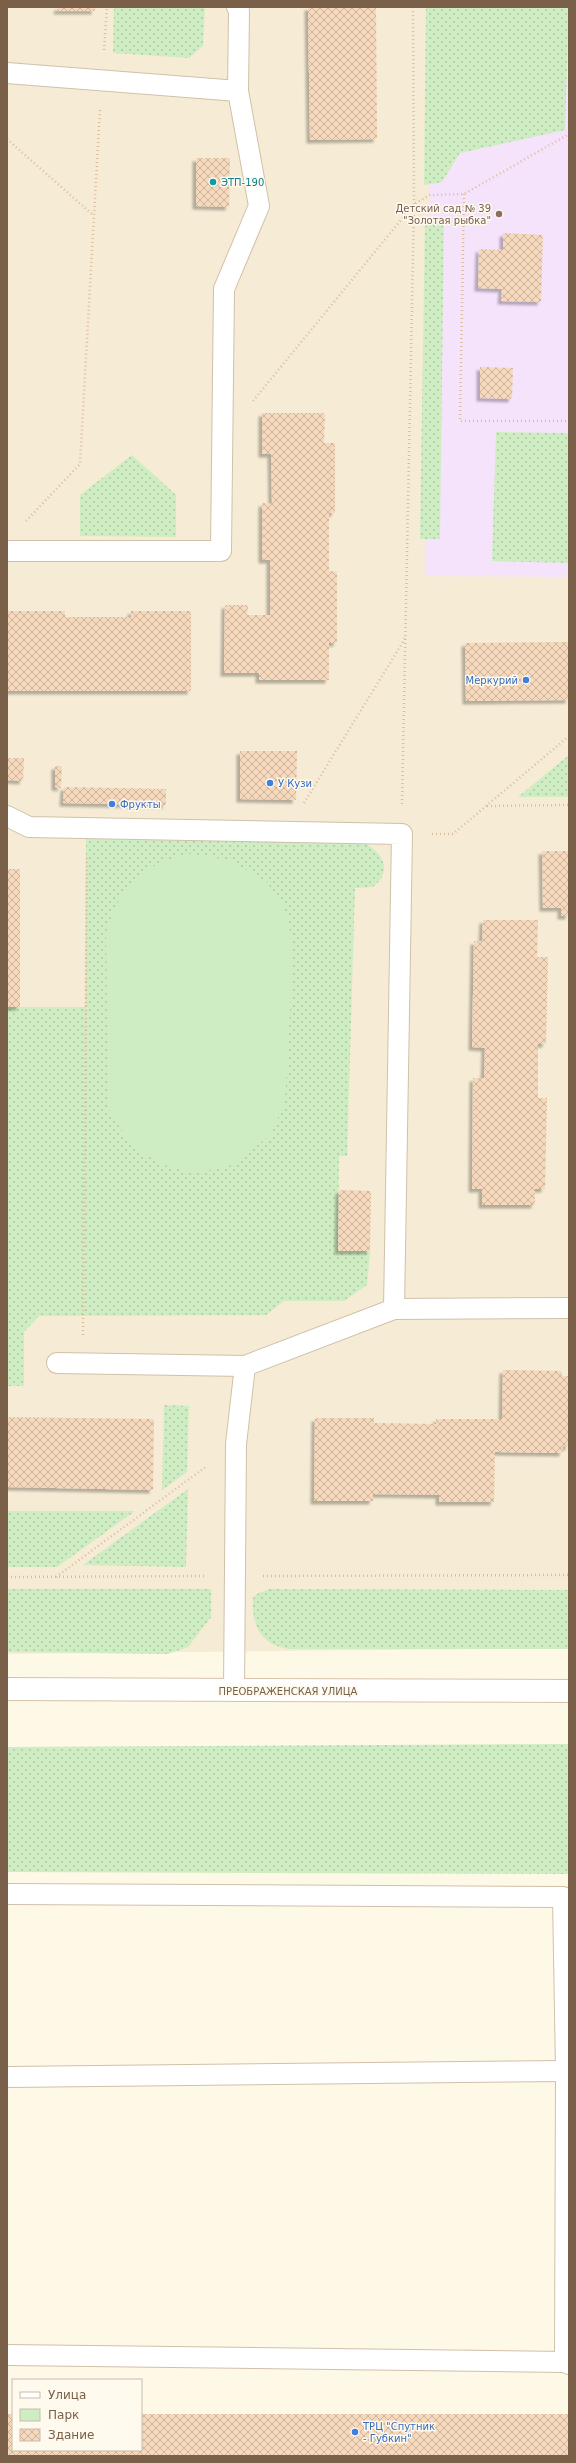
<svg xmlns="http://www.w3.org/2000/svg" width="576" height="2463" font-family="'DejaVu Sans',sans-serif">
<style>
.residential{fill:#f6ebd4}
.education{fill:#f5e3fb}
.green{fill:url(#green-dots)}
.pitch{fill:#cfedc3}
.building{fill:url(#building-cross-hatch);filter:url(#shadow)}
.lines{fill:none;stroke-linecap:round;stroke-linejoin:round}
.lane-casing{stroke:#d1c0aa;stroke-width:22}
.secondary-casing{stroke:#d7c3aa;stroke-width:24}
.path{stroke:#dbbd9e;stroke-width:2.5;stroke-dasharray:1 3;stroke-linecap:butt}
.lane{stroke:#fff;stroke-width:20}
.secondary{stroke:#fff;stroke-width:22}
.culture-dot{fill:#0f9aa8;stroke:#fffaee;stroke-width:1.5}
.education-dot{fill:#8d6e63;stroke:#fffaee;stroke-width:1.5}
.shop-dot{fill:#3f7fe0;stroke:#fffaee;stroke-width:1.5}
.labels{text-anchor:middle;stroke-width:3;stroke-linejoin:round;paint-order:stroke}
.culture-label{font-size:10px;fill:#0d838f;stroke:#fffaee;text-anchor:start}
.education-label{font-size:10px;fill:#785e54;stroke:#fffaee;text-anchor:end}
.shop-label{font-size:10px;fill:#366cbe;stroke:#fffaee;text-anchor:start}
.street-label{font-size:10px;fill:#7a6048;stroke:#fffaee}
</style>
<defs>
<pattern id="green-dots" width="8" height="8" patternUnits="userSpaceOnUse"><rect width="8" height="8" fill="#cfedc3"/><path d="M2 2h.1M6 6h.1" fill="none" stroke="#adc3a0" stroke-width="1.8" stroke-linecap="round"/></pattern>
<pattern id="building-cross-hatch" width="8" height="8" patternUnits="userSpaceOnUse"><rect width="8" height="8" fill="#f6d9bc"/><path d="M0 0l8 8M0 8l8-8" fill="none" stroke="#ccb39b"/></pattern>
<filter id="shadow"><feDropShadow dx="-3.5" dy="3.5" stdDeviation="1" flood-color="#0004"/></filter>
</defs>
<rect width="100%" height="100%" fill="#fef8e6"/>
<path class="residential" d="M7 7H569V1648L7 1654Z"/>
<path class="education" d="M432 7H569V577L425 576Z"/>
<g class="green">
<path d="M114 7H205L203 46 189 58 113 53Z"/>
<path d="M426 7H569L565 130 460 153 442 182 424 185Z"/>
<path d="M425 217H444L440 539H420Z"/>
<path d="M496 432 569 433V563L492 561Z"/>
<path d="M132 455 176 495V537L80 536V495Z"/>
<path d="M569 755V797H518Z"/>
<path d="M86 839 364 843C375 848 388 860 383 874 382 879 376 884 373 887L355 888 347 1156H339L338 1251H370L367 1285 344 1301H284L266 1315 39 1316 24 1332V1386H7V1007H85Z"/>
<path d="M164 1405 189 1406 187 1472 162 1490Z"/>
<path d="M188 1489 186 1567 83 1565Z"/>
<path d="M7 1511H135L57 1567H7Z"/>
<path d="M7 1589H211V1617L188 1647 168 1654 7 1652Z"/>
<path d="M269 1589 569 1590V1649H288C259 1644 252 1625 253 1598L257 1594Z"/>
<path d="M569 1744V1874L7 1872V1747Z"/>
</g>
<path class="pitch" d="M190 854 229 860 266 881 284 907 290 931 293 959 285 1102 271 1135 232 1165 206 1171H186L164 1165 143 1153 124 1134 108 1108 106 933C120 885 140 865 190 854Z"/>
<g class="building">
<path d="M58 7H95V11H57Z"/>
<path d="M308 7H376L377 139 310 140Z"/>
<path d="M196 158H230L229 207 196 206Z"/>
<path d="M503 233 543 235 541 302 501 301 502 289 478 288 479 249 503 250Z"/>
<path d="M480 367 513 368 512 399 480 398Z"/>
<path d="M262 413H325L324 443H335V513H329V571L337 572V643H329V680H259V673H224L225 605H248L247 615H270V560H262V503L272 504 271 454H262Z"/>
<path d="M7 611H65V617H131V611H191V691H7Z"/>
<path d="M569 642V700L466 701 465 643Z"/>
<path d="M240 751H297L296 800 240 799Z"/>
<path d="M7 758H24L23 781 7 780Z"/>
<path d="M55 766H62L61 788 55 787Z"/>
<path d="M64 787 166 789V805L63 803Z"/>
<path d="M542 851H569V916H561V908H543Z"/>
<rect x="7" y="869" width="13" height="138"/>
<path d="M483 920H538L537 957H548L546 1044H538V1098H547L545 1189H535V1205H482V1189H472L473 1078H484L485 1048 472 1047 474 941H482Z"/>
<path d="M339 1190 371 1191 370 1251H338Z"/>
<path d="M503 1370 562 1371V1376H569V1447L563 1446V1453L495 1452 494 1502H439V1495L373 1494V1501H314L315 1418H374V1423L436 1424V1419H502Z"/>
<path d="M7 1417 154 1419 153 1490 7 1487Z"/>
<path d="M7 2414H13V2450H141V2414H569V2456H7Z"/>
</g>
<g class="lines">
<g class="lane-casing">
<g id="lane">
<path d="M237 7 239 11 238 91"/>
<path d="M7 73 238 91 259 206 224 289 221 551H7"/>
<path d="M7 816 29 827 402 834 394 1309 245 1366 57 1363"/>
<path d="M394 1309 569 1308"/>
<path d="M234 1691 236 1444 245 1366"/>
<path d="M7 1894 563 1897 566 2071 565 2362 569 2364"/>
<path d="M7 2077 566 2071"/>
<path d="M7 2355 565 2362"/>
</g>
</g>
<g class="secondary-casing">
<path id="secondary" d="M7 1689 569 1691"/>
</g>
<g class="path">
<path d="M104 50 107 7"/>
<path d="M7 139 93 215"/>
<path d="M464 194 460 421H569"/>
<path d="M253 401 414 204 430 195 464 194 569 134"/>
<path d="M26 521 80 464 100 109"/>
<path d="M304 803 406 637"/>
<path d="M402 804 414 204 413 7"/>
<path d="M487 806 569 805"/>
<path d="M432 834H453L569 736"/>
<path d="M83 1335 87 858"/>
<path d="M263 1576 569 1575"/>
<path d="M7 1577 206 1576"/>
<path d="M56 1577 207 1466"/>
</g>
<use href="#lane" class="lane"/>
<use href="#secondary" class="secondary"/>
</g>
<circle class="culture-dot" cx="213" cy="182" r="4"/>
<circle class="education-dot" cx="499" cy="214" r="4"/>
<g class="shop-dot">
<circle cx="526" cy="680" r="4"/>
<circle cx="270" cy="783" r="4"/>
<circle cx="112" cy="804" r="4"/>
<circle cx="355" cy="2432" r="4"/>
</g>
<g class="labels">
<g class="culture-label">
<text x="221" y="186">ЭТП-190</text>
</g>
<g class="education-label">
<text x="491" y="212">Детский сад № 39<tspan x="491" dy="12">"Золотая рыбка"</tspan></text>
</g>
<g class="shop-label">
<text x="518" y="684" text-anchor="end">Меркурий</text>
<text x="278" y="787">У Кузи</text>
<text x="120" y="808">Фрукты</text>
<text x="363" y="2430">ТРЦ "Спутник<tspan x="363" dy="12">- Губкин"</tspan></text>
</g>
<g class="street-label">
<text x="288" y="1695">ПРЕОБРАЖЕНСКАЯ УЛИЦА</text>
</g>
</g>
<rect width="576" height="2463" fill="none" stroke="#7a6048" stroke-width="16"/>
<rect x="12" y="2379" width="130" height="72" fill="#fffaee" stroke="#cabcac"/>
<rect x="20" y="2392" width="20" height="6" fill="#ffffff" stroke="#cabcac"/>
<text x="48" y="2399" font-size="12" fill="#7a6048">Улица</text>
<rect x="20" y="2409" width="20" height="12" fill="#cfedc3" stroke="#cabcac"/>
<text x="48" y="2419" font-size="12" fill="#7a6048">Парк</text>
<rect x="20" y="2429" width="20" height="12" fill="url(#building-cross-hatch)" stroke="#cabcac"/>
<text x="48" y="2439" font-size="12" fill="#7a6048">Здание</text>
</svg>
